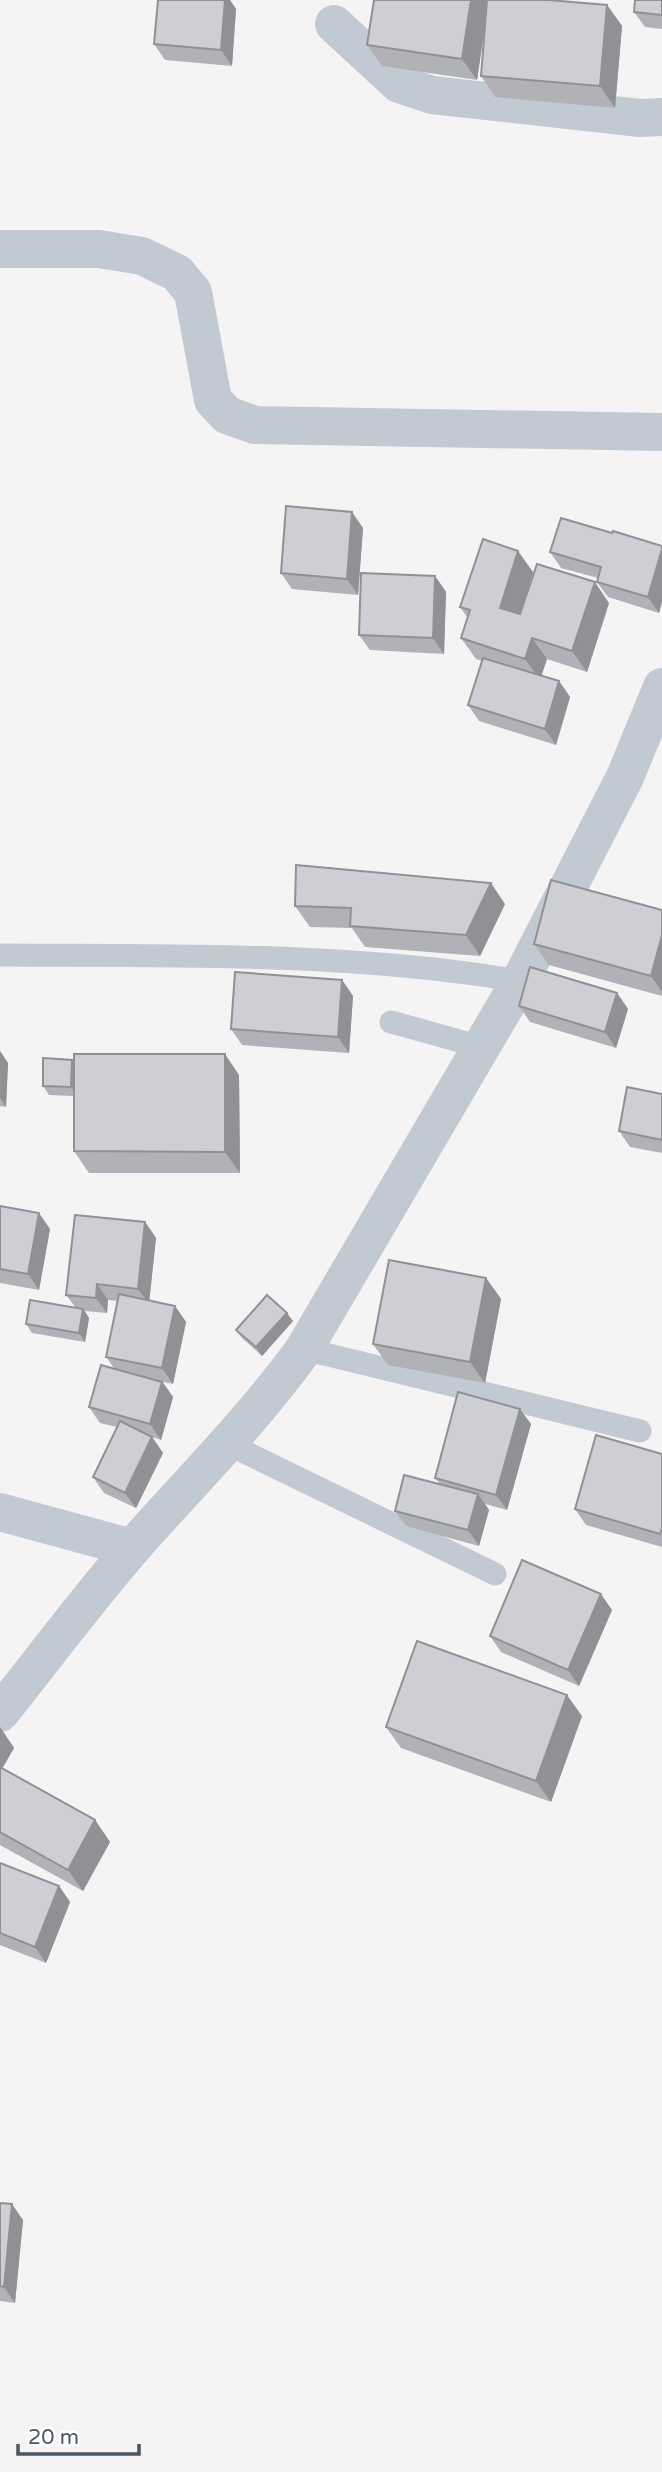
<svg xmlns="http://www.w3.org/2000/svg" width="662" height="2472" font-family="'Varela Round',sans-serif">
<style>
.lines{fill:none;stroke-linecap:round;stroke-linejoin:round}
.service{stroke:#c1cad2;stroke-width:23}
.minor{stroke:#c1cad2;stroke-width:38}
.tertiary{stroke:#c1cad2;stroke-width:38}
.wall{fill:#b0b2b7}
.shaded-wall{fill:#909195}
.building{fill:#cdcfd5;stroke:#909195;stroke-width:2}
</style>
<rect width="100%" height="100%" fill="#f5f3f3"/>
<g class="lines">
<g class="service">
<path d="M0 955C174 956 348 952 520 981"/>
<path d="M391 1022 481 1047"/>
<path d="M304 1349 640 1431"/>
<path d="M228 1444 495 1574"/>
</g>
<g class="minor">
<path d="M334 24 399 84 432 95 640 118 662 117"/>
<path d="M0 249H99L142 256 177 273 193 292 213 400 227 415 255 425 662 432"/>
<path d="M0 1512 132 1548"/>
</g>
<path class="tertiary" d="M0 1713C44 1658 87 1600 133 1547 191 1481 253 1420 304 1349L520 981 625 777 662 687"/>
</g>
<g class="wall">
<path d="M158 0H230L236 9 232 66 165 60 154 44Z"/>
<path d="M374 0H549L607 5 622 26 615 108 495 97 481 76 484 30 477 80 382 66 367 45Z"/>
<path d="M662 0V29L645 27 634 12Z"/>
<path d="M363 528 358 595 292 589 281 573Z"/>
<path d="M612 533 662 546V602L659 613 608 597 597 582 598 578 561 568 550 552Z"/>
<path d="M533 572 520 614 609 603 587 672 547 659 541 676 559 681 570 697 556 745 479 721 468 705 482 661 476 659 461 638 467 617 460 607Z"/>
<path d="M435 576 446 592 444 654 370 650 359 635Z"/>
<path d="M505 904 480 956 365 947 352 928 310 927 295 906Z"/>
<path d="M662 910V996L549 965 534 944Z"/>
<path d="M342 980 353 996 349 1053 242 1045 231 1029Z"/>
<path d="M617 993 628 1009 616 1048 530 1022 519 1006Z"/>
<path d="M0 1051 8 1063 6 1107 0 1106Z"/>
<path d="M74 1063 239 1075 240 1173H89L74 1151V1096L49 1095 43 1086Z"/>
<path d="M662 1094V1153L630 1147 619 1131Z"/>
<path d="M0 1206 50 1229 39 1290 0 1283Z"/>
<path d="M145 1222 156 1238 149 1301 175 1306 186 1322 173 1384 163 1382 173 1397 161 1440 152 1437 163 1453 136 1508 104 1493 93 1477 117 1427 100 1423 89 1407 114 1368 106 1357 118 1301 108 1300 107 1313 85 1311 89 1318 85 1342 32 1333 26 1324 76 1308 66 1295Z"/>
<path d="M486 1278 501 1299 485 1383 388 1365 373 1344Z"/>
<path d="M293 1321 262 1356 242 1338 236 1330Z"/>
<path d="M531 1424 507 1510 485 1504 489 1510 479 1546 406 1526 395 1511 440 1484 435 1478Z"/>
<path d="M662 1454V1547L586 1525 575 1509Z"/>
<path d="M612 1610 579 1686 501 1652 490 1636Z"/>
<path d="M582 1716 551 1802 401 1748 386 1727Z"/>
<path d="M0 1727 14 1748 2 1769 95 1820 110 1842 83 1891 0 1845Z"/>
<path d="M0 1863 59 1886 70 1902 46 1963 0 1945Z"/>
<path d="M0 2203 23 2220 15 2303 0 2301Z"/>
</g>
<g class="shaded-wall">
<path d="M225 0H230L236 9 232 66 221 50Z"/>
<path d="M471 0H489L477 80 462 59Z"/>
<path d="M607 5 622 26 615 108 600 86Z"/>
<path d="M352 512 363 528 358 595 347 579Z"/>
<path d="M662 549V602L659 613 648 597Z"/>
<path d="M518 551 533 572 515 629 500 608Z"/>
<path d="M435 576 446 592 444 654 433 638Z"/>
<path d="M595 582 609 603 587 672 572 651Z"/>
<path d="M532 638 547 659 540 680 525 659Z"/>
<path d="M559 681 570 697 556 745 545 729Z"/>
<path d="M491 883 505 904 480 956 466 935Z"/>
<path d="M662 935V992L651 976Z"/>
<path d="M342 980 353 996 349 1053 338 1037Z"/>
<path d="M617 993 628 1009 616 1048 605 1032Z"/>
<path d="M0 1051 8 1063 6 1107 0 1098Z"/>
<path d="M225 1054 239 1075 240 1173 225 1152Z"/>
<path d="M72 1060 78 1068 77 1096 71 1087Z"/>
<path d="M39 1213 50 1229 39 1290 28 1274Z"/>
<path d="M145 1222 156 1238 149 1304 138 1289Z"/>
<path d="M486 1278 501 1299 485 1383 470 1362Z"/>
<path d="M97 1284 108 1300 107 1313 96 1298Z"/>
<path d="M175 1306 186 1322 173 1384 162 1368Z"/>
<path d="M83 1309 89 1318 85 1342 79 1333Z"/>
<path d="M287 1313 293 1321 262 1356 256 1347Z"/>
<path d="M162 1382 173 1397 161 1440 150 1424Z"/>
<path d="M520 1409 531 1424 507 1510 496 1495Z"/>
<path d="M152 1437 163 1453 136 1508 125 1493Z"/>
<path d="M478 1494 489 1510 479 1546 468 1530Z"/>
<path d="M601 1594 612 1610 579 1686 568 1670Z"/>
<path d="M567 1695 582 1716 551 1802 536 1781Z"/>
<path d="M0 1727 14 1748 0 1772Z"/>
<path d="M95 1820 110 1842 83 1891 68 1870Z"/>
<path d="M59 1886 70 1902 46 1963 35 1947Z"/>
<path d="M12 2204 23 2220 15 2303 4 2287Z"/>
</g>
<g class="building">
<path d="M158 0H225L221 50 154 44Z"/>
<path d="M374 0H471L462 59 367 45Z"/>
<path d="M487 0H549L607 5 600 86 481 76Z"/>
<path d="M635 0H662V15L634 12Z"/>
<path d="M286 506 352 512 347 579 281 573Z"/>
<path d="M561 518 612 533 613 531 662 546V549L648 597 597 582 601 567 550 552Z"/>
<path d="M483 539 518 551 500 608 520 614 537 564 595 582 572 651 532 638 525 659 461 638 470 610 460 607Z"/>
<path d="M361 573 435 576 433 638 359 635Z"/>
<path d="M483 658 559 681 545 729 468 705Z"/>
<path d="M296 865 491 883 466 935 350 926 351 908 295 906Z"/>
<path d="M551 880 662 910V935L651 976 534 944Z"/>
<path d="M530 967 617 993 605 1032 519 1006Z"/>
<path d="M235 972 342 980 338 1037 231 1029Z"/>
<path d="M74 1054H225V1152L74 1151Z"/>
<path d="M43 1058 72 1060 71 1087 43 1086Z"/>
<path d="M627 1087 662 1094V1140L619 1131Z"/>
<path d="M0 1206 39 1213 28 1274 0 1269Z"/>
<path d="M75 1215 145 1222 138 1289 97 1284 96 1298 66 1295Z"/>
<path d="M389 1260 486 1278 470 1362 373 1344Z"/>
<path d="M119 1294 175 1306 162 1368 106 1357Z"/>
<path d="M267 1295 287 1313 256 1347 236 1330Z"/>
<path d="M30 1300 83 1309 79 1333 26 1324Z"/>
<path d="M101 1365 162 1382 150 1424 89 1407Z"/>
<path d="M458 1392 520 1409 496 1495 435 1478Z"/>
<path d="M120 1421 152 1437 125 1493 93 1477Z"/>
<path d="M596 1435 662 1454V1528L660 1534 575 1509Z"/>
<path d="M404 1475 478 1494 468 1530 395 1511Z"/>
<path d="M522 1560 601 1594 568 1670 490 1636Z"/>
<path d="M417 1641 567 1695 536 1781 386 1727Z"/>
<path d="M0 1767 95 1820 68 1870 0 1832Z"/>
<path d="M0 1863 59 1886 35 1947 0 1933Z"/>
<path d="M0 2203 12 2204 4 2287 0 2286Z"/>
</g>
<path d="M18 2444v10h121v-10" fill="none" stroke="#4a5661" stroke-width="3.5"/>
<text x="28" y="2444" font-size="21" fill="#4a5661" stroke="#ffffff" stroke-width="5" paint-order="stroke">20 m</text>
</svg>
